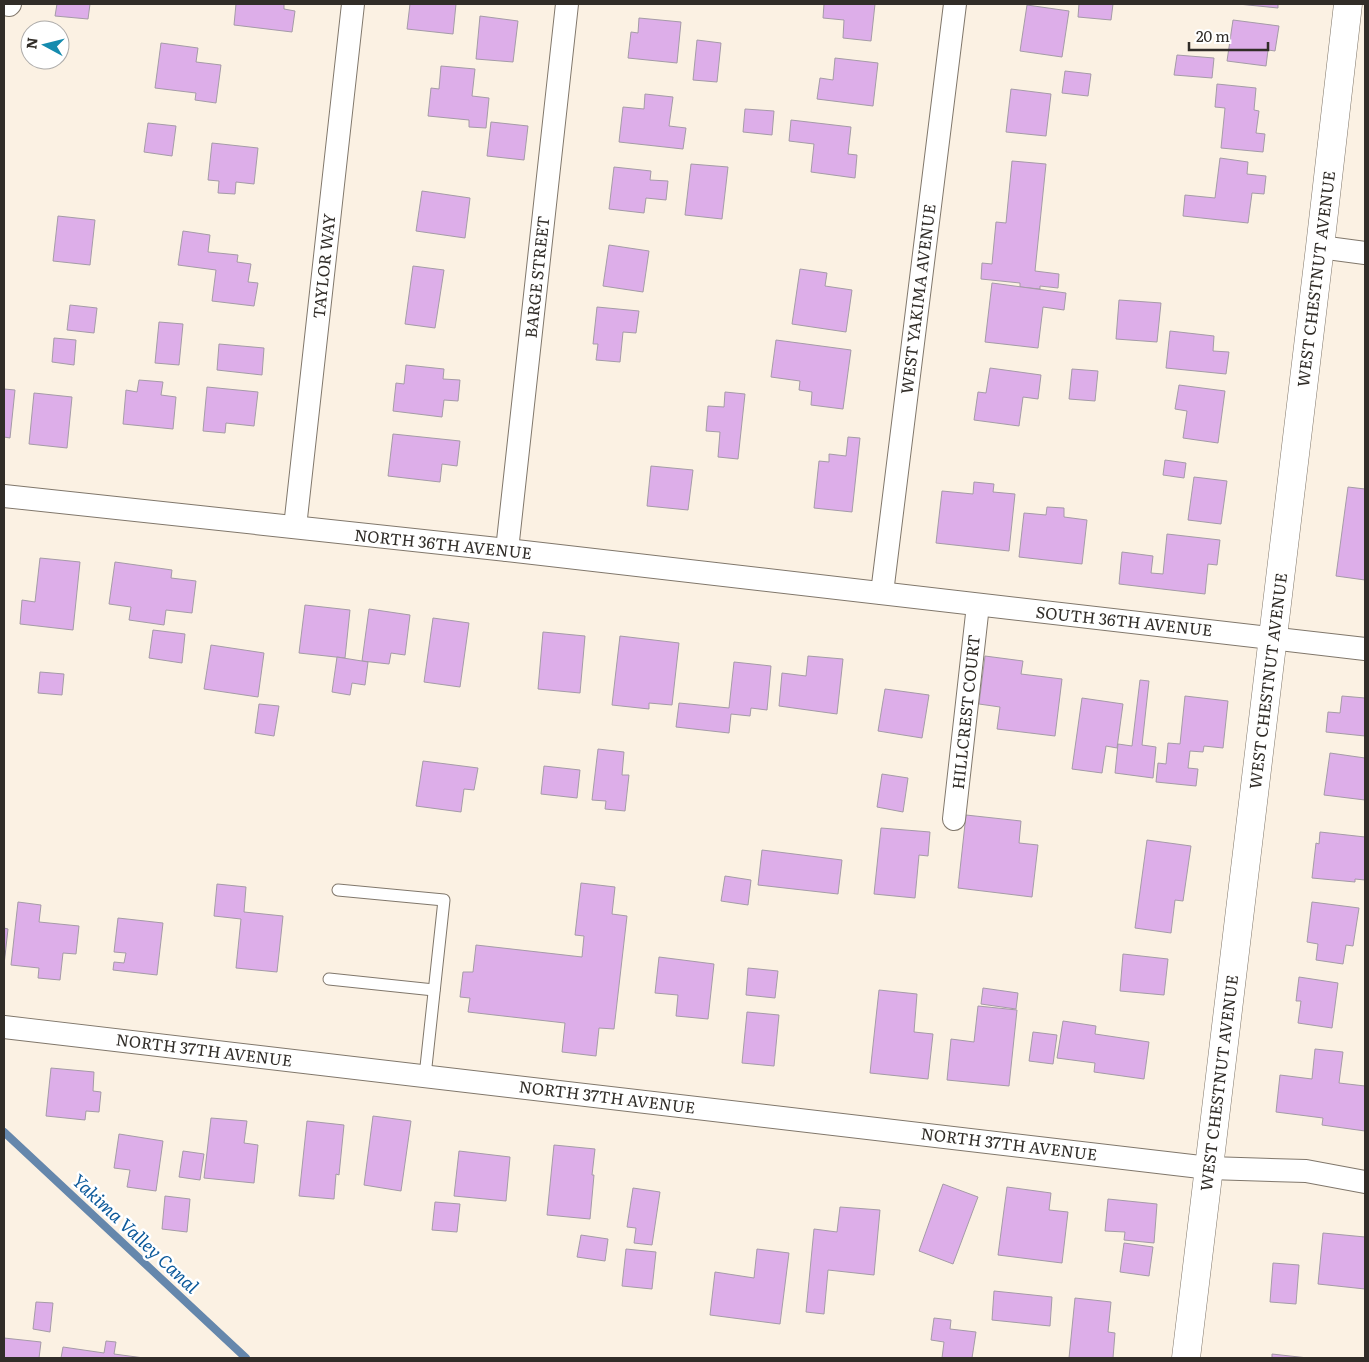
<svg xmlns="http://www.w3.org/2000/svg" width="1369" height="1362" font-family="Literata,serif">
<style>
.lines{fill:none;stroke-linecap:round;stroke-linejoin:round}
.stream{stroke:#6587ac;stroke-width:8}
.building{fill:#ddaee9;stroke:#a59ba7}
.service-casing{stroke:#80776b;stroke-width:13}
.minor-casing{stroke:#80776b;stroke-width:24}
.tertiary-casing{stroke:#80776b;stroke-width:29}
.service{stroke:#fff;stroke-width:11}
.minor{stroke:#fff;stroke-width:22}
.tertiary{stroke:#fff;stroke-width:28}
.labels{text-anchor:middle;stroke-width:5;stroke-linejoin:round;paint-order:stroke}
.street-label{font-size:16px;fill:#312d28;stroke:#fff}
.water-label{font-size:18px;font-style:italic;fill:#0c599a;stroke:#fff}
</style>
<rect width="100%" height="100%" fill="#fbf1e3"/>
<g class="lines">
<path class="stream" d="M4 1132 246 1358"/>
</g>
<g class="building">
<path d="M57 4H90L88 19 55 16Z"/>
<path d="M236 4H284V9L295 11 292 32 234 25Z"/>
<path d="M410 4H456L453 34 407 29Z"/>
<path d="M824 4H875L871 41 843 38 844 20 823 18Z"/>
<path d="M1079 4H1113L1111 20 1078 17Z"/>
<path d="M1238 4H1278V8Z"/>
<path d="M1027 5 1069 11 1062 57 1020 51Z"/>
<path d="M480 16 518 21 513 62 476 59Z"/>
<path d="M639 18 681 22 677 63 628 58 631 32 638 33Z"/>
<path d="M1233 20 1279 26 1275 51 1268 50 1266 66 1227 61Z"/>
<path d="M697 40 721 43 717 82 693 80Z"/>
<path d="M161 43 198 48 196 62 221 65 216 103 195 100 196 93 155 88Z"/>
<path d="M1177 55 1214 58 1212 78 1174 75Z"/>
<path d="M835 58 878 63 873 106 817 99 820 78 833 80Z"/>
<path d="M441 66 475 69 472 96 489 98 486 128 469 127V120L428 116 431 88 439 89Z"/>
<path d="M1065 71 1091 74 1088 96 1062 93Z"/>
<path d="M1217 84 1256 88 1254 110 1259 111 1256 133 1265 134 1263 152 1221 148 1225 108 1215 107Z"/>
<path d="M1011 89 1051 94 1046 136 1006 132Z"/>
<path d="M645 94 673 97 669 126 686 128 683 149 619 142 623 107 644 109Z"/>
<path d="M745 109 774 111 772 135 743 132Z"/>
<path d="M791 120 851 127 848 154 857 155 855 178 811 172 814 144 789 141Z"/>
<path d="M491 122 528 126 524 160 487 156Z"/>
<path d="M148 123 176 126 172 156 144 152Z"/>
<path d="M212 143 258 148 254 184 236 182 235 194 218 193 219 181 208 180Z"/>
<path d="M1220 158 1248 162 1247 174 1266 176 1264 194 1252 193 1248 223 1183 216 1185 195 1215 198Z"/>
<path d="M1012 161 1046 164 1035 271 1059 274 1058 288 1040 286V289L1020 287V283L981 279 982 263 992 264 996 222 1006 223Z"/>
<path d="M691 164 728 167 722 219 685 215Z"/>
<path d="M614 167 651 171 650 180 668 181 666 200 646 198 644 213 609 209Z"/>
<path d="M422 191 470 198 465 238 416 231Z"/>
<path d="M58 216 95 220 90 265 53 261Z"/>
<path d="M183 231 210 235 208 252 238 255 237 262 251 264 248 282 258 283 254 306 212 301 216 270 178 265Z"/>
<path d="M609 245 649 251 643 292 603 286Z"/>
<path d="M413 266 444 270 435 328 405 324Z"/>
<path d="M800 269 827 273 825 286 852 290 846 332 792 324Z"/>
<path d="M992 283 1066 293 1064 310 1043 307 1038 348 985 342Z"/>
<path d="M1119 300 1161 303 1157 342 1116 339Z"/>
<path d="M70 305 97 308 94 333 67 330Z"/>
<path d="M597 307 639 311 636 333 623 332 620 362 596 360 598 344H593Z"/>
<path d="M159 322 183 324 179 365 155 363Z"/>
<path d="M1170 331 1214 336 1213 351 1229 352 1226 374 1166 368Z"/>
<path d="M54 338 76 340 74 365 52 362Z"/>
<path d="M776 340 851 350 843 409 811 405 812 392 799 390 800 381 771 377Z"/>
<path d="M219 344 264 348 262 375 217 370Z"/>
<path d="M406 365 444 369 443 379 460 380 458 401 444 400 442 417 393 411 396 383 404 384Z"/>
<path d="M990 368 1041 375 1038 399 1023 397 1019 426 974 420 978 392 986 393Z"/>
<path d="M1072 369 1098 371 1095 401 1069 399Z"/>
<path d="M139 380 163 382 161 395 176 397 173 429 123 424 126 390 137 392Z"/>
<path d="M1179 385 1225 391 1218 443 1183 438 1187 411 1175 409Z"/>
<path d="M207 387 258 392 254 426 226 423 225 433 203 431Z"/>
<path d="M4 389 15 390 10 438 4 437Z"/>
<path d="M725 392 745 394 738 459 718 457 720 432 706 431 708 406 724 407Z"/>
<path d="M34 393 72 397 67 448 29 444Z"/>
<path d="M393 434 460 441 457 466 442 464 440 482 388 476Z"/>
<path d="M848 437 860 438 852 512 814 508 819 461 829 462V454L846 456Z"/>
<path d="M1165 460 1186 463 1184 478 1163 475Z"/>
<path d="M651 466 693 470 688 510 647 506Z"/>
<path d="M1194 477 1227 481 1221 524 1188 520Z"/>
<path d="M974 482 994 484 993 492 1015 494 1009 551 936 543 942 491 973 494Z"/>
<path d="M1348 487 1365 489V580L1336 576Z"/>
<path d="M1047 507 1064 508V517L1087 520 1082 564 1019 557 1024 513 1046 515Z"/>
<path d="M1167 534 1220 540 1217 565 1208 564 1205 594 1119 584 1122 552 1153 556 1151 573 1163 574Z"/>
<path d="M40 558 80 562 73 630 20 624 22 600 35 602Z"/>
<path d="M115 562 172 570 171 578 196 581 192 613 166 610 164 625 129 620 131 607 109 604Z"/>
<path d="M305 605 350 610 345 658 299 653Z"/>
<path d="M369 609 410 615 405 655 391 653 389 664 362 661Z"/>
<path d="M433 618 469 623 460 687 424 682Z"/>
<path d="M153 630 185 634 182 663 149 658Z"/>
<path d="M543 632 585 636 580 693 538 689Z"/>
<path d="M620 636 679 643 672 705 649 703V709L612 705Z"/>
<path d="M211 645 264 653 258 697 204 689Z"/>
<path d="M808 656 843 659 837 714 779 706 782 673 806 676Z"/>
<path d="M985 656 1023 661 1021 674 1062 679 1055 736 997 729 1000 707 979 704Z"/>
<path d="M337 657 368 662 365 685 352 683 350 695 332 692Z"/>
<path d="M734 662 771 666 767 710 751 708 750 716 731 714 729 733 676 727 679 703 729 708Z"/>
<path d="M40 672 64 674 62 695 38 693Z"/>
<path d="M1140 680 1149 681 1142 745 1156 747 1153 778 1115 773 1118 744 1132 746Z"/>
<path d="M885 689 929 695 922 738 878 731Z"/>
<path d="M1185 696 1228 701 1223 748 1204 746 1203 752 1190 751 1188 768 1198 769 1196 786 1156 782 1158 763 1166 764 1168 743 1180 744Z"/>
<path d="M1342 696 1365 698V736L1326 732 1328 712 1340 713Z"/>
<path d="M1082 698 1123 704 1117 748 1106 746 1102 773 1072 769Z"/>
<path d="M259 704 279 706 274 736 255 733Z"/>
<path d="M598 749 624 752 622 775H629L625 811 605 809 606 801 592 800Z"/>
<path d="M1330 753 1365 758V800L1324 795Z"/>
<path d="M423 761 478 768 474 790 464 789 461 812 416 806Z"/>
<path d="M544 766 580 770 577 798 541 794Z"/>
<path d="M882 774 908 778 903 812 877 807Z"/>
<path d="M966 815 1021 821 1019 843 1038 845 1032 897 958 888Z"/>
<path d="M881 828 930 832 928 856 919 855 915 898 874 894Z"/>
<path d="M1320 832 1365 837V880L1355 879V882L1312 878 1316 843 1319 844Z"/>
<path d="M1147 840 1191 846 1183 901 1175 900 1171 933 1135 928Z"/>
<path d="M762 850 842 860 838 894 758 885Z"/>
<path d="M725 876 751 880 748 905 721 901Z"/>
<path d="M581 883 615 887 612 914 627 916 614 1029 599 1028 596 1056 562 1052 565 1023 468 1012 470 998 460 997 463 972H473L476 945 582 957 584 936 575 935Z"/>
<path d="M217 884 246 887 244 912 283 916 277 972 236 968 241 919 214 916Z"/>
<path d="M18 902 41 905 39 922 79 926 76 954 63 953 60 980 38 978 39 968 11 965Z"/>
<path d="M1312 902 1359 908 1353 946 1346 945 1343 964 1316 960 1318 944 1307 942Z"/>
<path d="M118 918 163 923 157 975 113 970 114 962 124 963 126 953 114 952Z"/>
<path d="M4 928 8 929 4 965Z"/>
<path d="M1123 954 1168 959 1164 995 1120 991Z"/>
<path d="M659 957 714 964 708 1019 676 1016 678 995 655 993Z"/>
<path d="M748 968 778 971 775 998 746 995Z"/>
<path d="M1299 977 1338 983 1332 1028 1298 1023 1301 1001H1296Z"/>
<path d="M983 988 1018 993 1016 1009 981 1004Z"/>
<path d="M879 990 917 994 914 1032 933 1034 928 1079 870 1073Z"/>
<path d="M978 1006 1017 1010 1009 1086 947 1080 951 1039 974 1042Z"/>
<path d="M747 1012 779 1015 774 1066 742 1063Z"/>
<path d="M1063 1021 1096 1026 1095 1034 1149 1042 1144 1079 1094 1072 1095 1063 1057 1058Z"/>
<path d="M1033 1032 1057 1035 1053 1064 1029 1061Z"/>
<path d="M1315 1049 1343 1052 1339 1083 1365 1086V1131L1322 1125 1323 1118 1276 1112 1280 1075 1312 1079Z"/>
<path d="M51 1068 94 1072 93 1091 101 1092 99 1112 86 1111 85 1120 46 1116Z"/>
<path d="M373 1116 411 1121 401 1191 364 1185Z"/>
<path d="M211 1118 247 1121 244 1143 258 1145 254 1183 204 1178Z"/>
<path d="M307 1121 344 1125 339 1175 336 1174 334 1199 299 1196Z"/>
<path d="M119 1134 163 1141 156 1191 127 1187 130 1170 114 1168Z"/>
<path d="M554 1145 595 1149 592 1175H594L590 1219 547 1215Z"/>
<path d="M183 1151 204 1154 200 1180 179 1177Z"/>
<path d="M459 1151 510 1157 506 1201 454 1196Z"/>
<path d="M943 1184 978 1197 953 1264 919 1251Z"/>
<path d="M1007 1187 1051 1193 1049 1210 1068 1212 1062 1263 998 1255Z"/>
<path d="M633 1188 660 1192 652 1245 634 1243 636 1228 627 1227Z"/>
<path d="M165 1196 190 1199 187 1232 162 1229Z"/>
<path d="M1108 1199 1157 1204 1154 1243 1124 1240 1125 1232 1105 1231Z"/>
<path d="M435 1202 460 1204 457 1232 432 1230Z"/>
<path d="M840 1207 880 1210 874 1275 828 1270 824 1314 806 1312 814 1229 837 1232Z"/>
<path d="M1323 1233 1365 1237V1289L1318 1284Z"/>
<path d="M581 1235 608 1239 605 1261 577 1257Z"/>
<path d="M1124 1243 1153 1247 1149 1276 1120 1272Z"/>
<path d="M626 1249 656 1252 652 1289 622 1286Z"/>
<path d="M757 1249 789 1253 780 1324 710 1315 715 1272 754 1278Z"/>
<path d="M1273 1263 1299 1265 1296 1304 1270 1302Z"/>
<path d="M994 1291 1052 1297 1050 1326 992 1320Z"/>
<path d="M1075 1298 1111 1302 1108 1332 1115 1333 1113 1358H1069Z"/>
<path d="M36 1302 53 1303 50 1332 33 1329Z"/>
<path d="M934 1318 951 1320 950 1329 976 1332 972 1358H942L944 1342 931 1340Z"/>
<path d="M4 1338 41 1342 39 1358H4Z"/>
<path d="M106 1341 116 1342 114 1354 144 1358H61L63 1347 104 1353Z"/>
<path d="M1272 1354 1308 1358H1272Z"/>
</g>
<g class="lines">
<g class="service-casing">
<g id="service">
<path d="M338 890 444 900 425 1076"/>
<path d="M329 979 434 990"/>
</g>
</g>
<g class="minor-casing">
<g id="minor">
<path d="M9 5 10 4"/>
<path d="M1320 247 1365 253"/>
<path d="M4 496 507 550 1365 649"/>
<path d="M295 527 353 4"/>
<path d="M507 550 567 4"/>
<path d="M882 593 955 4"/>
<path d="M954 819 978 605"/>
<path d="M4 1027 1209 1168 1306 1171 1365 1182"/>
</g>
</g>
<g class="tertiary-casing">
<path id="tertiary" d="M1186 1358 1320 247 1348 4"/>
</g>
<use href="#service" class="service"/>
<use href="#minor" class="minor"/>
<use href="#tertiary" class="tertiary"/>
</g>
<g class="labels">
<g class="street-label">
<text transform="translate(324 266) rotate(-84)" y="6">TAYLOR WAY</text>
<text transform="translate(537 277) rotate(-84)" y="6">BARGE STREET</text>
<text transform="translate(1316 279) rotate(-83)" y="6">WEST CHESTNUT AVENUE</text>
<text transform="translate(918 299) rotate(-83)" y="6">WEST YAKIMA AVENUE</text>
<text transform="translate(443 544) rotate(6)" y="6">NORTH 36TH AVENUE</text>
<text transform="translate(1124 621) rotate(6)" y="6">SOUTH 36TH AVENUE</text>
<text transform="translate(1268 681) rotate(-83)" y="6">WEST CHESTNUT AVENUE</text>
<text transform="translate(966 712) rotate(-84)" y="6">HILLCREST COURT</text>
<text transform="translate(204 1050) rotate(7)" y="6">NORTH 37TH AVENUE</text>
<text transform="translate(1219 1083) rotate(-83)" y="6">WEST CHESTNUT AVENUE</text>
<text transform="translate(607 1097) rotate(7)" y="6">NORTH 37TH AVENUE</text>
<text transform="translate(1009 1144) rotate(7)" y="6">NORTH 37TH AVENUE</text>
</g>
<g class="water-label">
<text transform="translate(135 1234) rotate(43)" y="6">Yakima Valley Canal</text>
</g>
</g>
<rect width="1369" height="1362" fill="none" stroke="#312d28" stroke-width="10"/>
<g transform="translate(45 45) rotate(277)"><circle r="24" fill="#ffffff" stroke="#adaba9"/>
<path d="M0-4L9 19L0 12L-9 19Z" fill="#158bae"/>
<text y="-8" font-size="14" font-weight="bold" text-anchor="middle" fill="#312d28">N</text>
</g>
<path d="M1189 42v8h79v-8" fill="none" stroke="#312d28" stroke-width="2.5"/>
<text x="1196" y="42" font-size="15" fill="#312d28" stroke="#ffffff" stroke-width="4" paint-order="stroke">20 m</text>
</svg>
